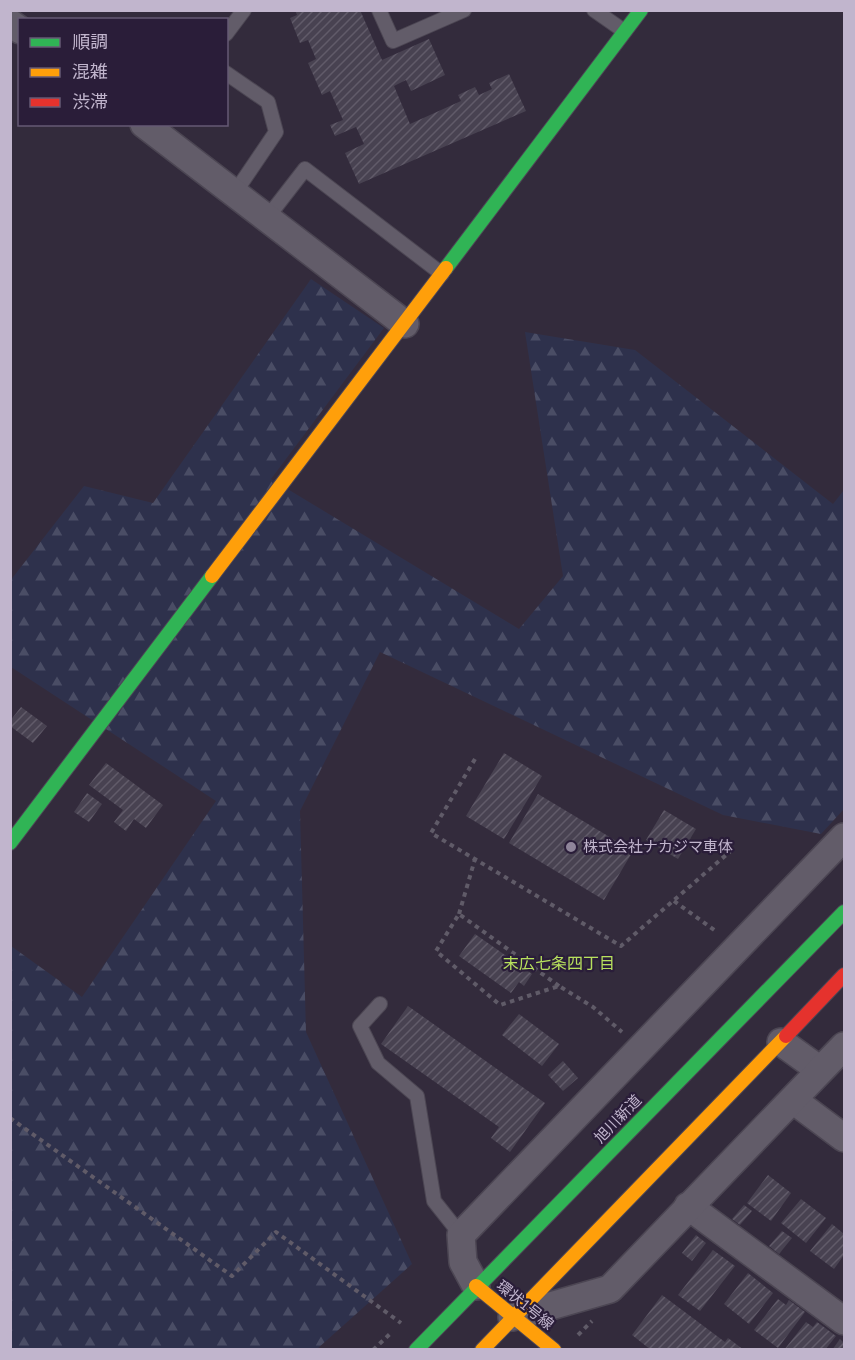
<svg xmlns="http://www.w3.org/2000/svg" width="855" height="1360" font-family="'PT Sans','Noto Sans JP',sans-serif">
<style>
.forest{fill:url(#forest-firs)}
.building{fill:url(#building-hatch)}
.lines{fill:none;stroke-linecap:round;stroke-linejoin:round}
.lane-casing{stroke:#4c4653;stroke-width:16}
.street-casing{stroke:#4c4653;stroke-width:30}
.fast-casing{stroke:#4d4655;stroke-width:16}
.slow-casing{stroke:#4d4655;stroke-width:16}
.jam-casing{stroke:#4d4655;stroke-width:16}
.path{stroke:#605b68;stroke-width:4;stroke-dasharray:4.5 4.5;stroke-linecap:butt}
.lane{stroke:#625c69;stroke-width:14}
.street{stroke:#625c69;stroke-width:27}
.fast{stroke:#30b455;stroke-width:14}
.slow{stroke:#ff9f0a;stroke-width:14}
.jam{stroke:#e5322d;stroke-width:14}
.poi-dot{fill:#8f859a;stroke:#2a1d39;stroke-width:2}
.labels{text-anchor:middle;stroke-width:4.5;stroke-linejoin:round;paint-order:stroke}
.poi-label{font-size:15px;fill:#c1b5cd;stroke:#2a1d39;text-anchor:start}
.street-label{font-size:15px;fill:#c1b5cd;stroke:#2a1d39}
.neighbourhood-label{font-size:16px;fill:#b7e05d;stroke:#2a1d39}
</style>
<defs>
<pattern id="forest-firs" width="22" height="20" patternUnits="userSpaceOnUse" patternTransform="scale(1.5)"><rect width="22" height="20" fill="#2e314c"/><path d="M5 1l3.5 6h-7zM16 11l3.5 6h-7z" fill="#4a4d65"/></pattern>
<pattern id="building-hatch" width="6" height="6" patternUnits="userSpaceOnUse" patternTransform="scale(1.5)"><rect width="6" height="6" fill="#484251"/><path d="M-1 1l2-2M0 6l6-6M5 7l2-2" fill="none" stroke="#615b69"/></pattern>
</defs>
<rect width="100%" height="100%" fill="#332b3c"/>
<path class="forest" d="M311 279 384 328 271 479 519 629 563 576 525 332 635 350 833 504 844 490V809L821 834 723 815 380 652 300 811 306 1032 412 1264 317 1349H11V946L82 997 216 801 11 667 10 581 84 486 153 503Z"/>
<g class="building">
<path d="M295 10H360L382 60 429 39 445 75 411 91 406 80 394 86 410 124 461 101 458 95 475 87 479 95 492 89 489 83 509 74 526 111 359 184 345 153 364 144 356 127 335 136 330 125 343 120 330 91 322 95 308 63 316 59 308 40 300 43 290 18 297 15Z"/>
<path d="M21 707 47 726 33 743 10 726V721Z"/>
<path d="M504 753 542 776 504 839 466 816Z"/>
<path d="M106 763 163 805 146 828 134 819 126 831 114 822 123 810 89 785Z"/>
<path d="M87 793 102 804 89 822 74 812Z"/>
<path d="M538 794 633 851 604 900 509 843Z"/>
<path d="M664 810 696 829 678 859 646 840Z"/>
<path d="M475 934 532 974 524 986 519 982 511 993 459 956Z"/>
<path d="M408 1006 545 1103 510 1152 491 1138 499 1127 381 1044Z"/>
<path d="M519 1014 559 1044 542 1066 502 1035Z"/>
<path d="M563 1061 578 1078 563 1091 548 1075Z"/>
<path d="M768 1175 791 1193 771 1221 747 1203Z"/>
<path d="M801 1199 826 1218 806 1243 781 1223Z"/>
<path d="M744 1205 752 1211 740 1225 732 1219Z"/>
<path d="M832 1224 844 1234V1255L834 1269 810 1251Z"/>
<path d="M782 1231 792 1238 779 1254 769 1246Z"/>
<path d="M696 1235 706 1243 692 1261 682 1253Z"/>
<path d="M713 1250 735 1266 700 1311 678 1295Z"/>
<path d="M748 1273 773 1293 749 1324 724 1304Z"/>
<path d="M662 1295 725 1342 728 1338 744 1350H651L632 1335Z"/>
<path d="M778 1299 786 1305 789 1300 805 1312 778 1348 754 1330Z"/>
<path d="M806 1322 813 1327 817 1322 836 1336 825 1350H784Z"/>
<path d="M840 1339 844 1343V1350H832Z"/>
</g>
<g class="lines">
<g class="lane-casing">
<g id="lane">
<path d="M379 10 393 41 464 10"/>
<path d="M594 10 624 31"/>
<path d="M226 34 244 10"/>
<path d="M226 73 268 102 276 132 234 194"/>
<path d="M267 218 305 169 442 274"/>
<path d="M380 1004 360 1026 378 1063 417 1096 434 1201 461 1235"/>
</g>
</g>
<g class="street-casing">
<g id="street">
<path d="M10 23 20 30"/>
<path d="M144 124 405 324"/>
<path d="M781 1042 820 1070"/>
<path d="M793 1100 844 1138"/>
<path d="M688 1206 844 1321"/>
<path d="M476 1286 463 1262 461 1235 844 837"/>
<path d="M512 1317 610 1289 844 1046"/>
</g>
</g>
<g class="fast-casing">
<g id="fast">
<path d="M446 268 641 10"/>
<path d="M10 843 212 576"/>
<path d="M416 1350 844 912"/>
</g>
</g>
<g class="slow-casing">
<g id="slow">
<path d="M212 576 446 268"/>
<path d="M476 1286 554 1350"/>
<path d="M482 1350 786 1036"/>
</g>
</g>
<g class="jam-casing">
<path id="jam" d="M786 1036 844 975"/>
</g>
<g class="path">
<path d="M475 759 431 833 621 946 733 849"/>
<path d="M674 901 717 932"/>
<path d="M459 914 475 859"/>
<path d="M559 986 459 914 436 951 500 1005 559 986 593 1007 622 1032"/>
<path d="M10 1118 232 1276 276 1232 401 1323"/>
<path d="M578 1335 592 1321"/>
<path d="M373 1350 392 1332"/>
</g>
<use href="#lane" class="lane"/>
<use href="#street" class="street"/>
<use href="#fast" class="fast"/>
<use href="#slow" class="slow"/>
<use href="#jam" class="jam"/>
</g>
<circle class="poi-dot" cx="571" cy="847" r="6"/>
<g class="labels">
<g class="poi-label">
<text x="583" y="852">株式会社ナカジマ車体</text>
</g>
<g class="street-label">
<text transform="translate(618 1119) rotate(-46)" y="5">旭川新道</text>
<text transform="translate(525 1305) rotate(39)" y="5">環状1号線</text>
</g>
<g class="neighbourhood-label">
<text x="559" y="969">末広七条四丁目</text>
</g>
</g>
<rect width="855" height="1360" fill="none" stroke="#c1b5cd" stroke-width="24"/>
<rect x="18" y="18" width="210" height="108" fill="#2a1d39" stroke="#665a74" stroke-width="1.5"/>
<rect x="30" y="38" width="30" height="9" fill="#30b455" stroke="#665a74" stroke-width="1.5"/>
<text x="72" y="48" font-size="18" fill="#c1b5cd">順調</text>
<rect x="30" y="68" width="30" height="9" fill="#ff9f0a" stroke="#665a74" stroke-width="1.5"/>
<text x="72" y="78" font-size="18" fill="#c1b5cd">混雑</text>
<rect x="30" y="98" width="30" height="9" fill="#e5322d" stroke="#665a74" stroke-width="1.5"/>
<text x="72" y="108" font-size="18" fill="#c1b5cd">渋滞</text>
</svg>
